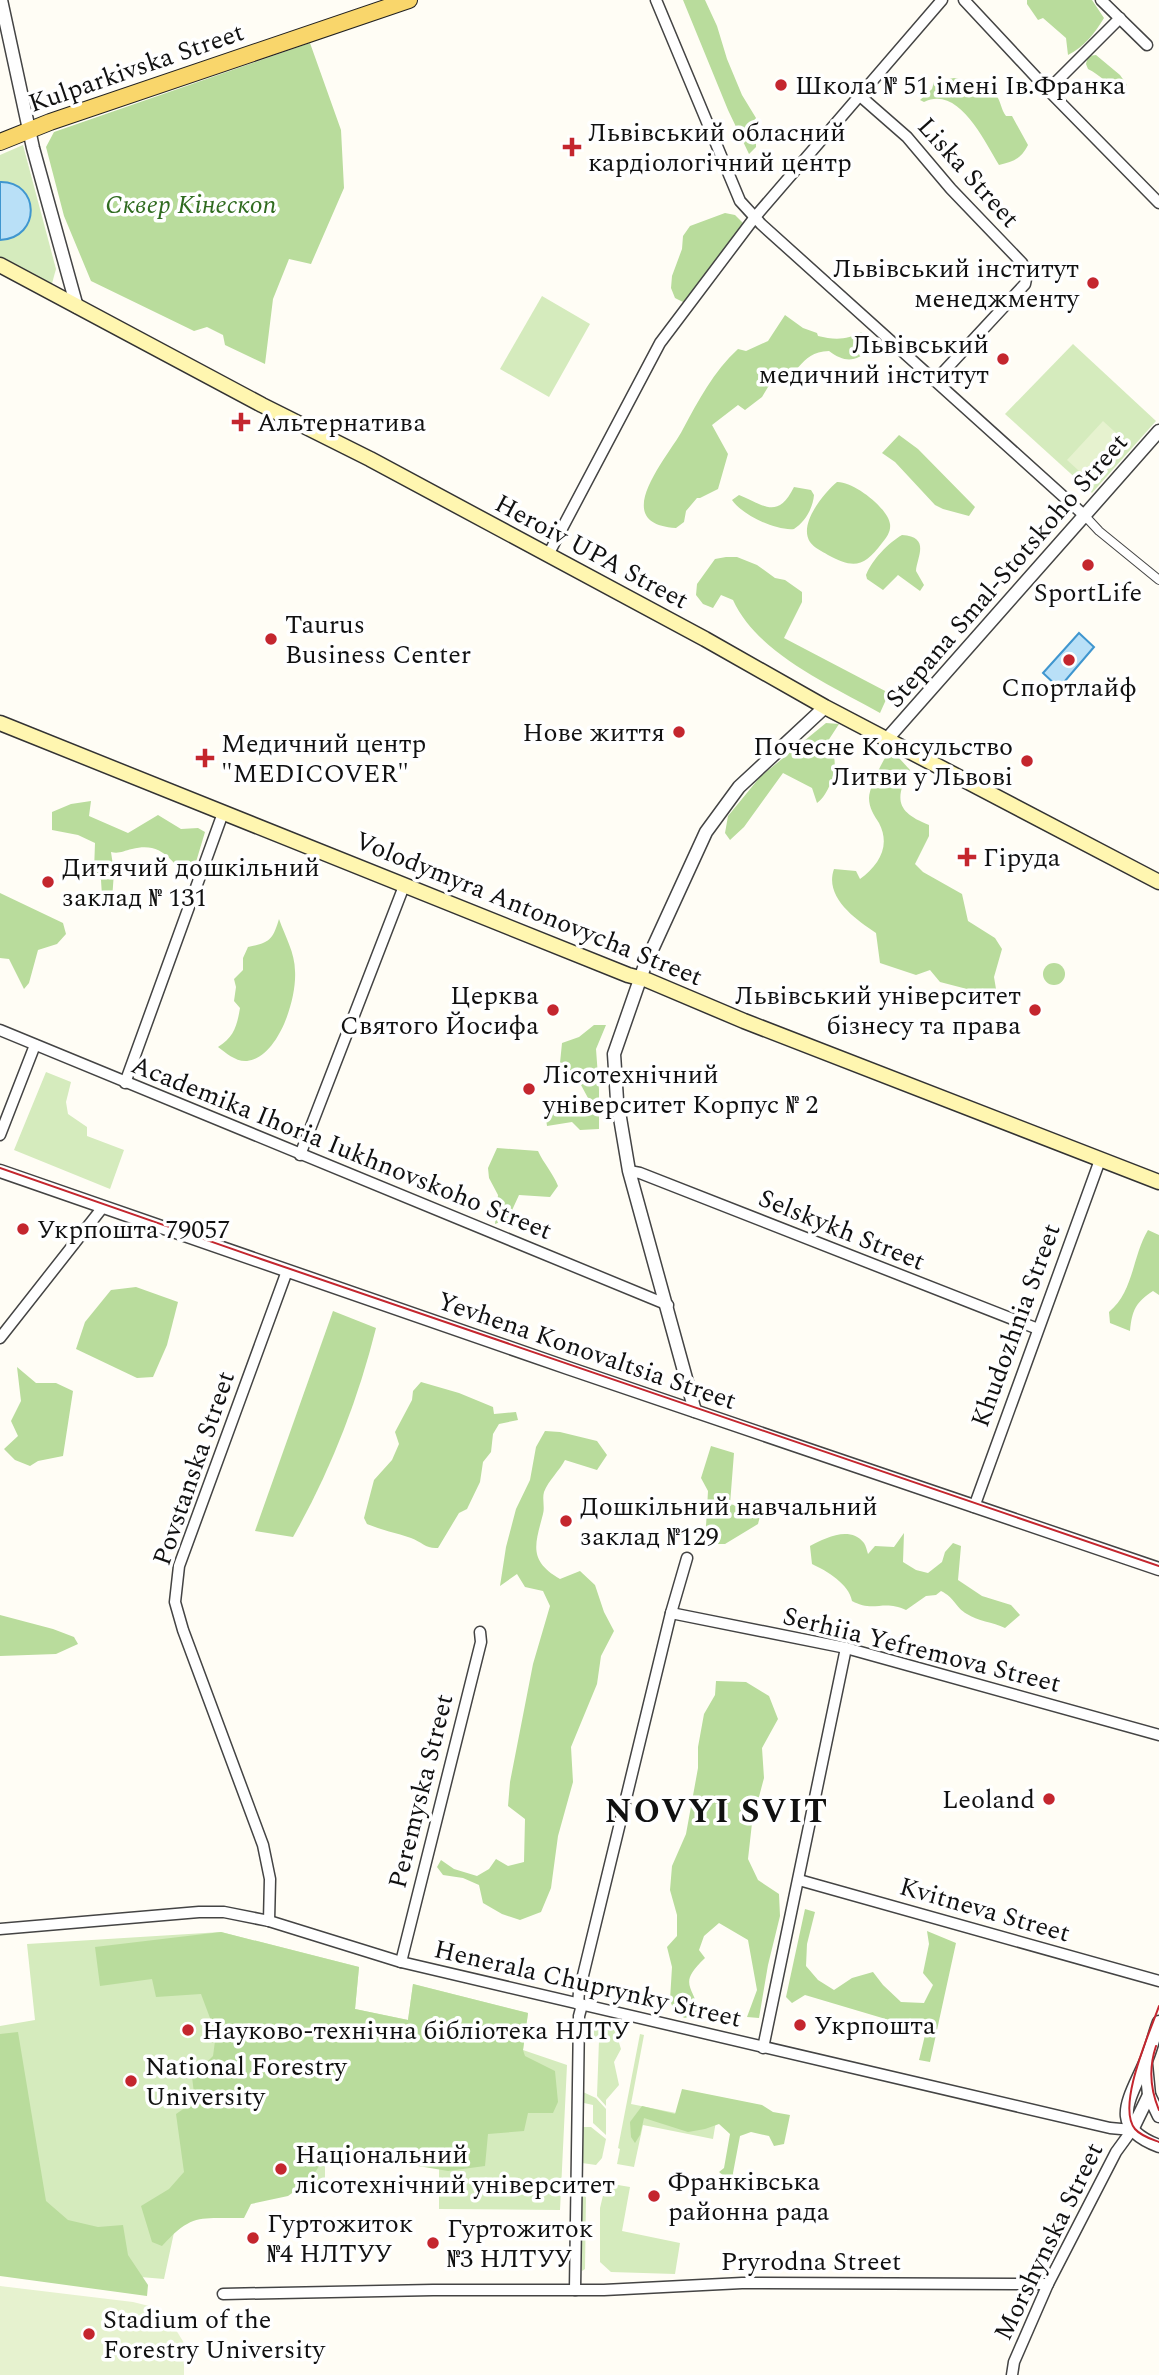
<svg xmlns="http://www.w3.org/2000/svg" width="1159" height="2375" font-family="Spectral,serif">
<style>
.green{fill:#d5ebbd}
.forest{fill:#b9dc9c}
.pitch{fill:#e6f2cf}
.water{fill:#b9e0f7;stroke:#3f96cf;stroke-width:2}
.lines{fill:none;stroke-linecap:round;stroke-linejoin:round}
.pedestrian-casing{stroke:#444;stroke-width:10}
.minor-casing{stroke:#444;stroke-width:13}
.tertiary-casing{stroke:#444;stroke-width:15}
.secondary-casing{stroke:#333;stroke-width:17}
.primary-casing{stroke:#222;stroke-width:18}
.pedestrian{stroke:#fff;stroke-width:8}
.minor{stroke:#fff;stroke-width:10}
.tertiary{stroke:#fff;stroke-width:12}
.secondary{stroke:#fff6b0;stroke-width:14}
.primary{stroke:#f9d66b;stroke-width:16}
.tram{stroke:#c4262e;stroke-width:2}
.poi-dot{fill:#c4262e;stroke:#fff;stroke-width:2.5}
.labels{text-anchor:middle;stroke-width:7;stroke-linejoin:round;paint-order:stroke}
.street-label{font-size:26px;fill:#111;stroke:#fff}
.poi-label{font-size:26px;fill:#111;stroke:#fff;text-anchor:start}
.park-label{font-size:26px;font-style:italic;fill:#2f6b1f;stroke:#fff}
.district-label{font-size:33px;font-weight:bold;letter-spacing:2px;fill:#111;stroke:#fff}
</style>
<rect width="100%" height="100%" fill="#fffdf5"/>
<g class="green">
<path d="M23 145 56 269 51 287 0 259V155Z"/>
<path d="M542 296 590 324 549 397 500 369Z"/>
<path d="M1073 344 1156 421 1092 493 1005 414Z"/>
<path d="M46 1072 71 1082 66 1102 68 1114 87 1127V1136L124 1150 110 1189 14 1150Z"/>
<path d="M221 1932 359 1967 355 2009 408 2020 413 1984 528 2013 523 2050 567 2065 560 2210 439 2209V2155L325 2162V2190L240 2192 178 2214 164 2279 0 2265V2026L35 2020 27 1944Z"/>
<path d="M590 2024 615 2030 621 2049 614 2062 619 2085 606 2100V2106L597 2096 599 2040 588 2036Z"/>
<path d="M640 2034 644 2035 631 2104 716 2121 713 2139 643 2125 634 2167 617 2164 620 2149 618 2148Z"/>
<path d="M583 2092 596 2098 606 2109V2135L593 2123V2105L584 2103Z"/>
<path d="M582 2127H591L606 2139 602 2158 596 2165 582 2163Z"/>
<path d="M606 2183 630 2187 622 2231 680 2243 675 2274 611 2272 600 2262V2208Z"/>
<path d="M583 2194 586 2197 585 2269 582 2271 581 2195Z"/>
</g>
<g class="forest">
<path d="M683 0H705L717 26 727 59 742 95 756 118V147L749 154 728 110Z"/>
<path d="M1027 0H1092L1104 18C1095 33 1084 47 1068 55L1066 38 1043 18 1038 20 1027 4Z"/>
<path d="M310 43 341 130 344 188 311 264 289 259 273 299 265 364 225 345 223 335 207 327 194 331 91 281 64 216 46 147 54 132Z"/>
<path d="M1096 55 1120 75 1127 85 1122 90C1109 87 1101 75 1088 69L1086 64 1088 56Z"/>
<path d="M954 78C962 79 992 89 996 95 1001 101 1001 110 1006 116H1012L1028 145C1021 159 1013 162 999 165 984 141 959 85 924 102L920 100 932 89 934 82Z"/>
<path d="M725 213 735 215 743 223C733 244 717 256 705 274 698 285 695 294 685 303L675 298 671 288 672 276 682 249 683 236 690 226Z"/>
<path d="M785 315 803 328 817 333 818 336C834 340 848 340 861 332L870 338V349C856 362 845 363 829 351 797 352 801 380 771 382L762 397 745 410 738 405 712 425 728 454 718 489 700 498H697L686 511 684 522 676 528C606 524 670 455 683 429 698 401 714 371 738 349L746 351 768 341Z"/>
<path d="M899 435 918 449 975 507 969 516 943 509 935 505 895 462 882 453Z"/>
<path d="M837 482C853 481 888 508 890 524 891 531 887 537 882 543 864 567 854 569 828 555 822 551 814 548 810 542 798 524 824 493 837 482Z"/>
<path d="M794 487 811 490 814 495C813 508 805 522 794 529 776 531 742 515 732 500L739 495C763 504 777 521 794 487Z"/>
<path d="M902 535C931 537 917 557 916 571L924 585 920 591 898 575 883 590 867 579 866 575C872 560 888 543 902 535Z"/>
<path d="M726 557H737L757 565 775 578 785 580 802 592V602L784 638 889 693 880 713C829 684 758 654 733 600L721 595 713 608 703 604 696 595 697 584 715 559Z"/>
<path d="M826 723 839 724 826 744C828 748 831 751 833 754 839 767 828 796 817 803L812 788 783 773 744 827 730 840 725 833 728 816 760 777Z"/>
<path d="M888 753 899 758 910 770C893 800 898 813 929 825V836L915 864 923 872 962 894 968 921 995 938 1002 949 994 977 996 989 989 1005 967 1004V989L940 982 930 970 916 975 880 963 876 933C855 919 824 897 834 869L856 871 860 879C879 865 891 846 879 823 874 815 869 808 869 798 869 788 882 762 888 753Z"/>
<path d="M91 801 89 816 128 833 158 815 181 829 198 828 205 832 190 882C172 862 163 841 132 849 123 851 119 854 111 852L114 872 112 900 102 896 101 880 94 871 95 843 78 835 52 830V812L71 804Z"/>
<path d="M0 893 63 923 66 934 57 944 38 950 29 983 24 989 9 959 0 958Z"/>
<path d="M279 919C285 936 295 953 295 971 297 998 279 1057 247 1061 236 1062 226 1053 218 1047 234 1037 237 1026 240 1008L234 1001 236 987 234 979 243 970V958L248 947C270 943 273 939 279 919Z"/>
<circle cx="1054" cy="974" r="11"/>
<path d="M594 1025H606L596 1049 599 1090V1129L580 1130 572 1122 547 1126 545 1111 561 1107 583 1106 588 1098 581 1085 559 1073 562 1043 579 1037Z"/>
<path d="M497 1148 538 1151C544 1164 553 1173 558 1186L550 1197 519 1195 508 1219 495 1224 498 1195 489 1178 488 1168Z"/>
<path d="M1148 1230 1159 1235V1295L1153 1291C1136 1302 1132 1310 1130 1331L1110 1323 1109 1312C1134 1291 1132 1257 1148 1230Z"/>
<path d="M136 1287 178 1302 167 1345 153 1377 137 1378 76 1349 85 1322 111 1290Z"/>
<path d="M333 1311 376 1328C358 1400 330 1472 293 1537L255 1531Z"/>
<path d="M17 1367 36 1383H56L73 1391 63 1456 38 1461 30 1466 15 1460 4 1449 18 1436 11 1421 21 1401Z"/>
<path d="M421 1382 459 1393 493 1407 494 1414 516 1412 518 1420 499 1424 493 1434 491 1452 483 1462 480 1482 467 1509 459 1513 438 1548C426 1549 422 1542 411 1538 397 1533 381 1530 367 1524L364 1518 374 1480 392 1460 399 1444 395 1432 412 1400 413 1391Z"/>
<path d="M545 1431 560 1432 597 1441 607 1455 597 1470 565 1460C560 1470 548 1481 544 1492 542 1499 545 1507 543 1514 535 1545 528 1560 560 1579L580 1571 595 1585 604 1612 614 1631 601 1656 597 1684 571 1747 573 1782 558 1836 551 1888 541 1912 520 1920 502 1914 483 1903 479 1885 463 1878 443 1875 437 1867 441 1860 454 1869 477 1876 489 1869 496 1859 508 1866 524 1862 525 1819 508 1806 510 1782 533 1664 550 1606 543 1591 525 1587 517 1574 500 1586 506 1547 516 1509 530 1480 536 1447Z"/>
<path d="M711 1446 734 1453 730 1504 761 1512 758 1524 725 1544H705L708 1491 701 1478Z"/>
<path d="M904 1533 903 1562 916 1570 928 1573 942 1562 945 1552 953 1543 961 1546 958 1580 982 1596 1011 1605 1020 1615 1005 1628C993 1622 977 1621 967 1614 955 1607 955 1598 941 1591L936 1595 926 1596 906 1610C883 1599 874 1613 852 1601 849 1584 827 1571 812 1564L810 1546C825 1538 850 1525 864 1543 866 1546 867 1551 868 1554L875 1546 894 1547Z"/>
<path d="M0 1615 53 1629 74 1637 78 1644 56 1654 0 1656Z"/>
<path d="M716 1681 746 1682 769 1696 778 1719 762 1748 764 1778 752 1823 748 1859 758 1880 779 1894 780 1916 768 1965 759 2018 747 2017 757 1990 748 1940 719 1923 704 1936 699 1950 705 1958C678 1984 692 1984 700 2013L685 2018 675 2014 670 2000 672 1967 667 1947 677 1936V1915L670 1890 672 1866 686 1834 698 1768V1747L704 1714 715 1695Z"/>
<path d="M805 1909 815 1912 807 1944 806 1966 818 1980 834 1990 852 1978 873 1972 883 1985 901 2002 924 2003 933 1985 923 1973 929 1944 927 1931 956 1943 930 2062 919 2060 926 2031 805 1995 792 2003 786 1997Z"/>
<path d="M221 1932 359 1967 355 2009 408 2020 413 1984 528 2013 523 2050 525 2056 555 2071 558 2102 553 2113H528L524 2131 488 2134 485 2166 448 2171 329 2151 310 2180 288 2196 251 2204 244 2218C200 2219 193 2212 162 2246L152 2242 141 2206 169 2189 184 2172 176 2114 195 2101 192 2077 213 2056 216 2034 201 1994 156 1997 152 1979 100 1986 95 1947Z"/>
<path d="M18 2032 46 2201 68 2220 98 2227 123 2225 128 2255 148 2285 147 2296 0 2276V2034Z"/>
<path d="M682 2089 762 2105 773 2112 790 2115 784 2144 774 2146 769 2136 751 2132 740 2136 733 2173 734 2184 719 2172 724 2168 730 2134 719 2124 705 2129 688 2132 644 2118 640 2135 635 2143 631 2137 630 2122 642 2106 675 2114Z"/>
</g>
<g class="pitch">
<path d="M1103 421 1126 442 1090 481 1067 460Z"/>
<path d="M0 2286 133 2302 157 2308 173 2325 184 2343V2375H0Z"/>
</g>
<g class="water">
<path d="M0 182C40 181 42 238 0 240Z"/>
<path d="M1079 633 1094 647 1059 688 1043 673Z"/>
</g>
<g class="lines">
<g class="pedestrian-casing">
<path id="pedestrian" d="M1085 516 1099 531 1159 580"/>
</g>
<g class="minor-casing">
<g id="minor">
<path d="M656 0 740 201 761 224 1085 516"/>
<path d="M964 0 1048 90 1159 203"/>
<path d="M1101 0 1147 45"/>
<path d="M1048 90 1120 18"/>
<path d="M859 95 907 137 951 189 1022 263 1027 274 1025 284 935 381"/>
<path d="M548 555 660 343 755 217 942 0"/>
<path d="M0 1030 668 1305"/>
<path d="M125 1083 223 813"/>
<path d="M0 1135 35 1045"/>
<path d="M300 1155 404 886"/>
<path d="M629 1171 640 1173 1038 1329"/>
<path d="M0 1338 103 1207"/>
<path d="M974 1507 1100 1160"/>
<path d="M671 1613 846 1648 1159 1735"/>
<path d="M799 1880 1159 1981"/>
<path d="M269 1921 270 1879 263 1845 183 1630 175 1602 179 1566 287 1271"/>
<path d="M0 1929 199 1912H224L269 1921 401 1962 1110 2128 1132 2130"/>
<path d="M401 1962 481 1642 480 1632"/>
<path d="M578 2004 579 1992 671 1613 687 1558"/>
<path d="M763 2048 846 1648"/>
<path d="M575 2290 579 2016 582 2005"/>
<path d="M223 2294 433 2290H604L742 2283 1048 2284"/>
<path d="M1012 2375 1014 2362 1048 2284 1116 2152 1132 2130"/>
</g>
</g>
<g class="tertiary-casing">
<g id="tertiary">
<path d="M1 0 33 148 77 307"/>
<path d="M887 739 1159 431"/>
<path d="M0 1171 568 1368 1159 1569"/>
<path d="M695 1411 629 1171 617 1100 614 1054 645 965 706 832 739 787 825 707"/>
<path d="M1159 2022C1154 2035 1151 2050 1145 2063 1129 2100 1108 2127 1159 2146"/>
<path d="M1146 2064 1149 2095 1159 2116"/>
<path d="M1132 2130 1149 2095"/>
</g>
</g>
<g class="secondary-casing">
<g id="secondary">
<path d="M0 265 262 405 370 459 705 639 825 707 1159 882"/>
<path d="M0 723 628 975 647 980 744 1021 1159 1182"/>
</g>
</g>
<g class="primary-casing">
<path id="primary" d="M0 142 50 122 409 0"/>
</g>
<use href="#pedestrian" class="pedestrian"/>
<use href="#minor" class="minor"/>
<use href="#tertiary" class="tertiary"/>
<use href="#secondary" class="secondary"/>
<use href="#primary" class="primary"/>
<g class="tram">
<path d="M0 1168 261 1259 1159 1566"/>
<path d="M1159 2006C1150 2032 1116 2106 1135 2129 1141 2136 1151 2139 1159 2142"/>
<path d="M1156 2046C1149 2067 1150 2089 1159 2110"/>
</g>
</g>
<g class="poi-dot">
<circle cx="781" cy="85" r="7"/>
<path d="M568.5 136.5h7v7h7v7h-7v7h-7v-7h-7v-7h7z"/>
<circle cx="1093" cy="283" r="7"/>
<circle cx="1003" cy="359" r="7"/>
<path d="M237.5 411.5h7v7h7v7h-7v7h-7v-7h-7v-7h7z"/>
<circle cx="1088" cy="565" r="7"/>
<circle cx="271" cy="639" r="7"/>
<circle cx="1069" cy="660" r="7"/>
<circle cx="679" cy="732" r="7"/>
<path d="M201.5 747.5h7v7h7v7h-7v7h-7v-7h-7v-7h7z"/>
<circle cx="1027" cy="761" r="7"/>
<path d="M963.5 846.5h7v7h7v7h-7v7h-7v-7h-7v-7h7z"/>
<circle cx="48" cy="882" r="7"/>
<circle cx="553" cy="1010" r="7"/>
<circle cx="1035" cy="1010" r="7"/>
<circle cx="529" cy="1089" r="7"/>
<circle cx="23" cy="1229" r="7"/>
<circle cx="566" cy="1521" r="7"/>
<circle cx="1049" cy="1799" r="7"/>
<circle cx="800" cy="2025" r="7"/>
<circle cx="188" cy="2030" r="7"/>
<circle cx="131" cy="2081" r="7"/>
<circle cx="281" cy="2169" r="7"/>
<circle cx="654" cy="2196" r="7"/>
<circle cx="253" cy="2238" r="7"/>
<circle cx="433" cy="2243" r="7"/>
<circle cx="89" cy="2334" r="7"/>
</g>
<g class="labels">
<g class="street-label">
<text transform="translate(136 67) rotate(-19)" y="9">Kulparkivska Street</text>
<text transform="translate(969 172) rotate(48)" y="9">Liska Street</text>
<text transform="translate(592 551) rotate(28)" y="9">Heroiv UPA Street</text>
<text transform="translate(1006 570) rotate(-49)" y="9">Stepana Smal-Stotskoho Street</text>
<text transform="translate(529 908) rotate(22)" y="9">Volodymyra Antonovycha Street</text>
<text transform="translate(342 1147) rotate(22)" y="9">Academika Ihoria Iukhnovskoho Street</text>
<text transform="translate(842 1229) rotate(22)" y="9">Selskykh Street</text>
<text transform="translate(1015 1325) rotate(-70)" y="9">Khudozhnia Street</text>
<text transform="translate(587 1350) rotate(19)" y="9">Yevhena Konovaltsia Street</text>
<text transform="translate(193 1468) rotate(-71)" y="9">Povstanska Street</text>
<text transform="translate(922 1649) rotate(14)" y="9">Serhiia Yefremova Street</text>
<text transform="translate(420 1791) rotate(-76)" y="9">Peremyska Street</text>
<text transform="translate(985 1909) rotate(16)" y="9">Kvitneva Street</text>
<text transform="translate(588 1983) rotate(13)" y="9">Henerala Chuprynky Street</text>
<text transform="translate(1048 2241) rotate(-64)" y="9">Morshynska Street</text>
<text x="811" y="2270">Pryrodna Street</text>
</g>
<g class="poi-label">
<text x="795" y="94">Школа № 51 імені Ів.Франка</text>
<text x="588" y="141">Львівський обласний<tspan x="588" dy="30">кардіологічний центр</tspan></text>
<text x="1079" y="277" text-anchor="end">Львівський інститут<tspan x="1079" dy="30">менеджменту</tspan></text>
<text x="989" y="353" text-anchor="end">Львівський<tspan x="989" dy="30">медичний інститут</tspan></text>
<text x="257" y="431">Альтернатива</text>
<text x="1088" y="601" text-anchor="middle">SportLife</text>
<text x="285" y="633">Taurus<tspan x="285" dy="30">Business Center</tspan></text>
<text x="1069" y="696" text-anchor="middle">Спортлайф</text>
<text x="665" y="741" text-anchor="end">Нове життя</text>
<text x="221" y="752">Медичний центр<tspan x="221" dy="30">"MEDICOVER"</tspan></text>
<text x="1013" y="755" text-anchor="end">Почесне Консульство<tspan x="1013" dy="30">Литви у Львові</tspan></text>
<text x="983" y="866">Гіруда</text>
<text x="62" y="876">Дитячий дошкільний<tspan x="62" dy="30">заклад № 131</tspan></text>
<text x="539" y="1004" text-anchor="end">Церква<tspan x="539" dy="30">Святого Йосифа</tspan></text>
<text x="1021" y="1004" text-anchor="end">Львівський університет<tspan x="1021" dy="30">бізнесу та права</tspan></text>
<text x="543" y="1083">Лісотехнічний<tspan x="543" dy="30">університет Корпус № 2</tspan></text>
<text x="37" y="1238">Укрпошта 79057</text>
<text x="580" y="1515">Дошкільний навчальний<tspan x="580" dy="30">заклад №129</tspan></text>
<text x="1035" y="1808" text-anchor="end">Leoland</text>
<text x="814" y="2034">Укрпошта</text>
<text x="202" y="2039">Науково-технічна бібліотека НЛТУ</text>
<text x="145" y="2075">National Forestry<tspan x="145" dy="30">University</tspan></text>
<text x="295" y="2163">Національний<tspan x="295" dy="30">лісотехнічний університет</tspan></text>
<text x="668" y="2190">Франківська<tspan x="668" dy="30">районна рада</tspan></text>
<text x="267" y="2232">Гуртожиток<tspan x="267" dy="30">№4 НЛТУУ</tspan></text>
<text x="447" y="2237">Гуртожиток<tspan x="447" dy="30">№3 НЛТУУ</tspan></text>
<text x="103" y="2328">Stadium of the<tspan x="103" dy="30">Forestry University</tspan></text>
</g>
<g class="park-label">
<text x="191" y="213">Сквер Кінескоп</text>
</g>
<g class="district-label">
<text x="717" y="1822">NOVYI SVIT</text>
</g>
</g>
</svg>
